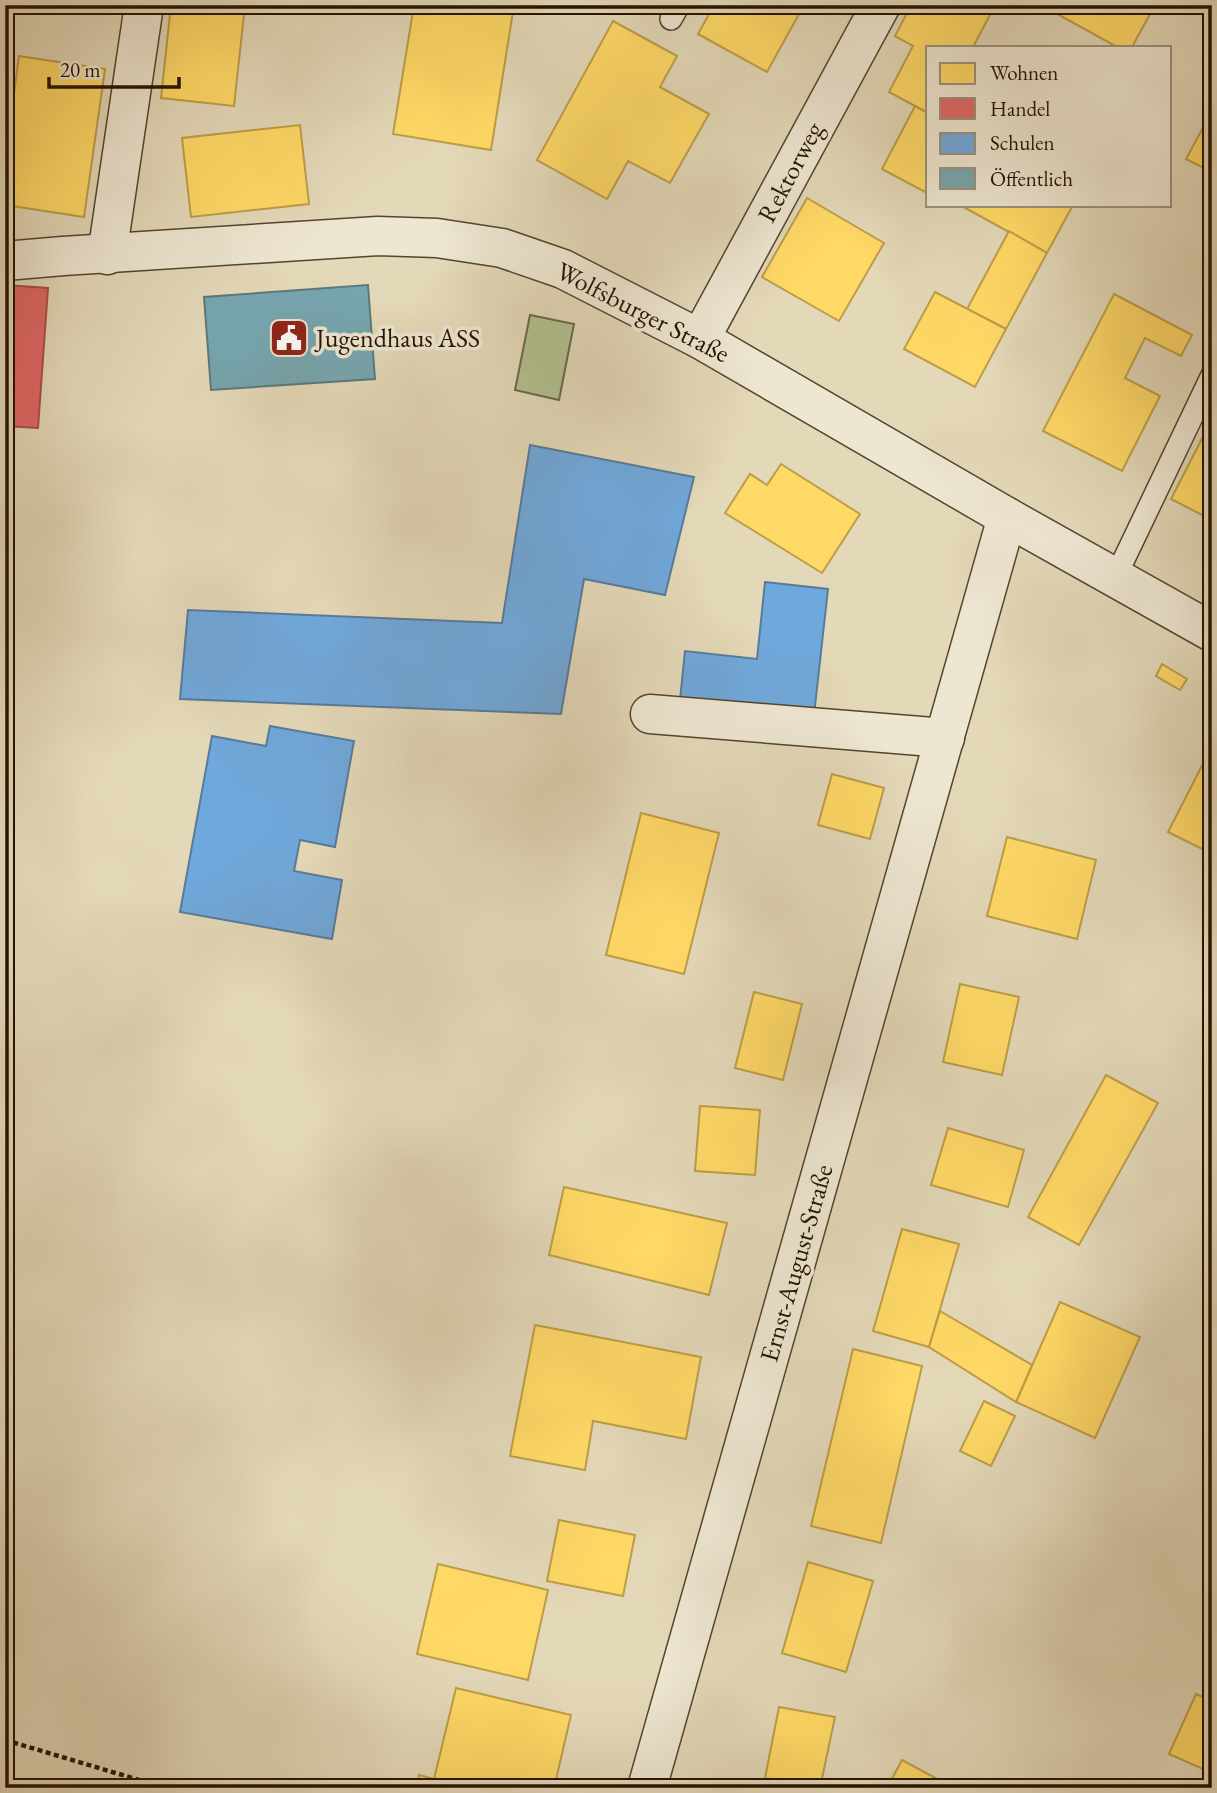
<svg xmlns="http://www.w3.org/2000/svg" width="1217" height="1793" font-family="'EB Garamond',serif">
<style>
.garden{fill:#b2bf90;stroke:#6b6848;stroke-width:2}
.homes{fill:#ffd966;stroke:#bd9d47;stroke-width:2}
.shops{fill:#e06666;stroke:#a84d47;stroke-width:2}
.schools{fill:#6fa8dc;stroke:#587b9a;stroke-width:2}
.public{fill:#76a5af;stroke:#5d797a;stroke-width:2}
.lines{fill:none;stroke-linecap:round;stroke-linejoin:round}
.service-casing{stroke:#54442e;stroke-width:24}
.minor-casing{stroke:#54442e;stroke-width:41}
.path{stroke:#241200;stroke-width:4.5;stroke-dasharray:5 3.5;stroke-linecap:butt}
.service{stroke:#ede6d1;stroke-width:21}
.minor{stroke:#ede6d1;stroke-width:38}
.labels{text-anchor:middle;stroke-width:7;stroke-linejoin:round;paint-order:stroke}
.street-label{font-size:26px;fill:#241200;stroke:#ede6d1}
.poi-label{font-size:26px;fill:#241200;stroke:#ede6d1;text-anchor:start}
</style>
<rect width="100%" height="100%" fill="#e3d8b8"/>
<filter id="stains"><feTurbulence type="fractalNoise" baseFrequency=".00286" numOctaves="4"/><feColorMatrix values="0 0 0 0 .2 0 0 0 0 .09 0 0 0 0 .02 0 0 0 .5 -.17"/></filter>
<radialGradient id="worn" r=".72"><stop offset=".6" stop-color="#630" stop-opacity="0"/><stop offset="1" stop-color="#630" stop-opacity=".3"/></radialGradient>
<path class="garden" d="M530 315 574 324 559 400 515 390Z"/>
<g class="homes">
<path d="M171 5H245L234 106 161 98Z"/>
<path d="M414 5H514L491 150 393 134Z"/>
<path d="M714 5H804L767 72 698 34Z"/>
<path d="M911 5H972L990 15 973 47H928V113L889 92 913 46 895 36Z"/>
<path d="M1052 5H1155L1132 47H1117L1050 10Z"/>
<path d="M613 21 677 56 660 87 709 114 670 183 628 161 607 199 537 160Z"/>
<path d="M19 56 105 69 84 217 5 205V131H9Z"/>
<path d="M915 106 928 113V186L925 192 882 169Z"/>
<path d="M1212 111V172L1186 159Z"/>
<path d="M300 125 309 204 191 217 182 138Z"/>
<path d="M807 198 884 243 839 321 762 277Z"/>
<path d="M960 205H1073L1047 253Z"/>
<path d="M1009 231 1047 253 1006 329 967 309Z"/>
<path d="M935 292 1006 329 975 387 904 349Z"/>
<path d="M1114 294 1192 335 1181 356 1145 338 1125 378 1160 396 1122 471 1043 431Z"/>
<path d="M1212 419V520L1171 499Z"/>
<path d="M781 464 860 514 822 573 725 513 750 474 767 485Z"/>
<path d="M1162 664 1187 679 1180 690 1156 676Z"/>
<path d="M1212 746V854L1168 832Z"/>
<path d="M832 774 884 788 870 839 818 825Z"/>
<path d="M641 813 719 833 684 974 606 955Z"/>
<path d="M1007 837 1096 860 1077 939 987 916Z"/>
<path d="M960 984 1019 997 1002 1075 943 1062Z"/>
<path d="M754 992 802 1004 783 1080 735 1068Z"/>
<path d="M1106 1075 1158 1103 1079 1245 1028 1217Z"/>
<path d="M700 1106 760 1110 755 1175 695 1171Z"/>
<path d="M948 1128 1024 1150 1008 1207 931 1185Z"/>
<path d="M564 1187 727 1223 709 1295 549 1255Z"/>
<path d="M902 1229 959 1244 929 1347 873 1331Z"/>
<path d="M1060 1302 1140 1337 1095 1438 1016 1402Z"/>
<path d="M940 1311 1032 1365 1016 1402 929 1347Z"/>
<path d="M535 1325 701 1357 686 1439 593 1421 585 1470 510 1456Z"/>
<path d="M853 1349 922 1366 881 1543 811 1526Z"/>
<path d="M984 1401 1015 1416 991 1466 960 1451Z"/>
<path d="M559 1520 635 1535 623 1596 547 1581Z"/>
<path d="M808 1562 873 1581 846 1672 782 1653Z"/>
<path d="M438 1564 548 1590 528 1680 417 1654Z"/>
<path d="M456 1688 571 1715 554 1788H473L434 1779Z"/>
<path d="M1196 1694 1212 1701V1773L1169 1754Z"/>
<path d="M779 1707 835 1717 820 1788 765 1778Z"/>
<path d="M902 1760 954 1788H887Z"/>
<path d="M419 1775 434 1779 473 1788H416Z"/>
</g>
<path class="shops" d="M5 285 48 288 38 428 5 426Z"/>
<g class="schools">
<path d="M530 445 694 477 665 595 584 579 561 714 180 699 188 610 502 623Z"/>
<path d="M765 582 828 589 814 715 680 700 685 651 757 659Z"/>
<path d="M270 726 354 741 335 847 300 840 294 871 342 880 332 939 180 912 212 736 266 746Z"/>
</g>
<path class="public" d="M368 285 375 379 211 390 204 297Z"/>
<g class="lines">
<g class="service-casing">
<g id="service">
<path d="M671 19 679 5"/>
<path d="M1115 578 1212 375"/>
</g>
</g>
<g class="minor-casing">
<g id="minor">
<path d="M107 255 144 5"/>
<path d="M5 261 63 256 378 236 437 238 502 248 563 269 700 339 1007 517 1212 632"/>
<path d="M700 339 881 5"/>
<path d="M650 714 945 738"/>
<path d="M647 1788 1007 517"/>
</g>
</g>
<path class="path" d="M5 1740 166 1788"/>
<use href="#service" class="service"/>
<use href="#minor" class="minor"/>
</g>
<defs>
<g id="civic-square" transform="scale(2.0125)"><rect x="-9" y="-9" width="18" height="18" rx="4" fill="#8f2418" stroke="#ede6d1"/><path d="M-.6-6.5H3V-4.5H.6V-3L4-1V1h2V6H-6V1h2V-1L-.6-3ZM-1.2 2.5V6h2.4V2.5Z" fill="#fff"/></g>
</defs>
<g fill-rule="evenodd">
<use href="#civic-square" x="289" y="338"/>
</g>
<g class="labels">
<g class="street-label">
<text transform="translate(790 172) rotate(-62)" y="9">Rektorweg</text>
<text transform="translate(643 312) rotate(27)" y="9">Wolfsburger Straße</text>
<text transform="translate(796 1263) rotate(-74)" y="9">Ernst-August-Straße</text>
</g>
<g class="poi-label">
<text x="316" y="347">Jugendhaus ASS</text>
</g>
</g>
<rect width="1217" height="1793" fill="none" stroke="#e3d8b8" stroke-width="28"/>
<rect x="7" y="7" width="1203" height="1779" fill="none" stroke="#241200" stroke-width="3.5"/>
<rect x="14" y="14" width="1189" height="1765" fill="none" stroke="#241200" stroke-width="2"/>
<rect x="926" y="46" width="245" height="161" fill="#ede6d1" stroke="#9d917d" stroke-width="2"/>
<rect x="940" y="63" width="35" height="21" fill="#ffd966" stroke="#9d917d" stroke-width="2"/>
<text x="990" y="80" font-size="21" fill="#241200">Wohnen</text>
<rect x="940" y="98" width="35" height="21" fill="#e06666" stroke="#9d917d" stroke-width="2"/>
<text x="990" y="116" font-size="21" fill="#241200">Handel</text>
<rect x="940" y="133" width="35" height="21" fill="#6fa8dc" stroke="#9d917d" stroke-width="2"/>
<text x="990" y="150" font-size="21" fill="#241200">Schulen</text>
<rect x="940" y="168" width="35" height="21" fill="#76a5af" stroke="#9d917d" stroke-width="2"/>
<text x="990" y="186" font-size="21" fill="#241200">Öffentlich</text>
<path d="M49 77v10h130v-10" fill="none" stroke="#241200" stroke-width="3.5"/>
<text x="60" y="77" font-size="21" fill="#241200" stroke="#ede6d1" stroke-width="5" paint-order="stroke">20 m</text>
<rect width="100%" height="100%" filter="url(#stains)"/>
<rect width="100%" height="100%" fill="url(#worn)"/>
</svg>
